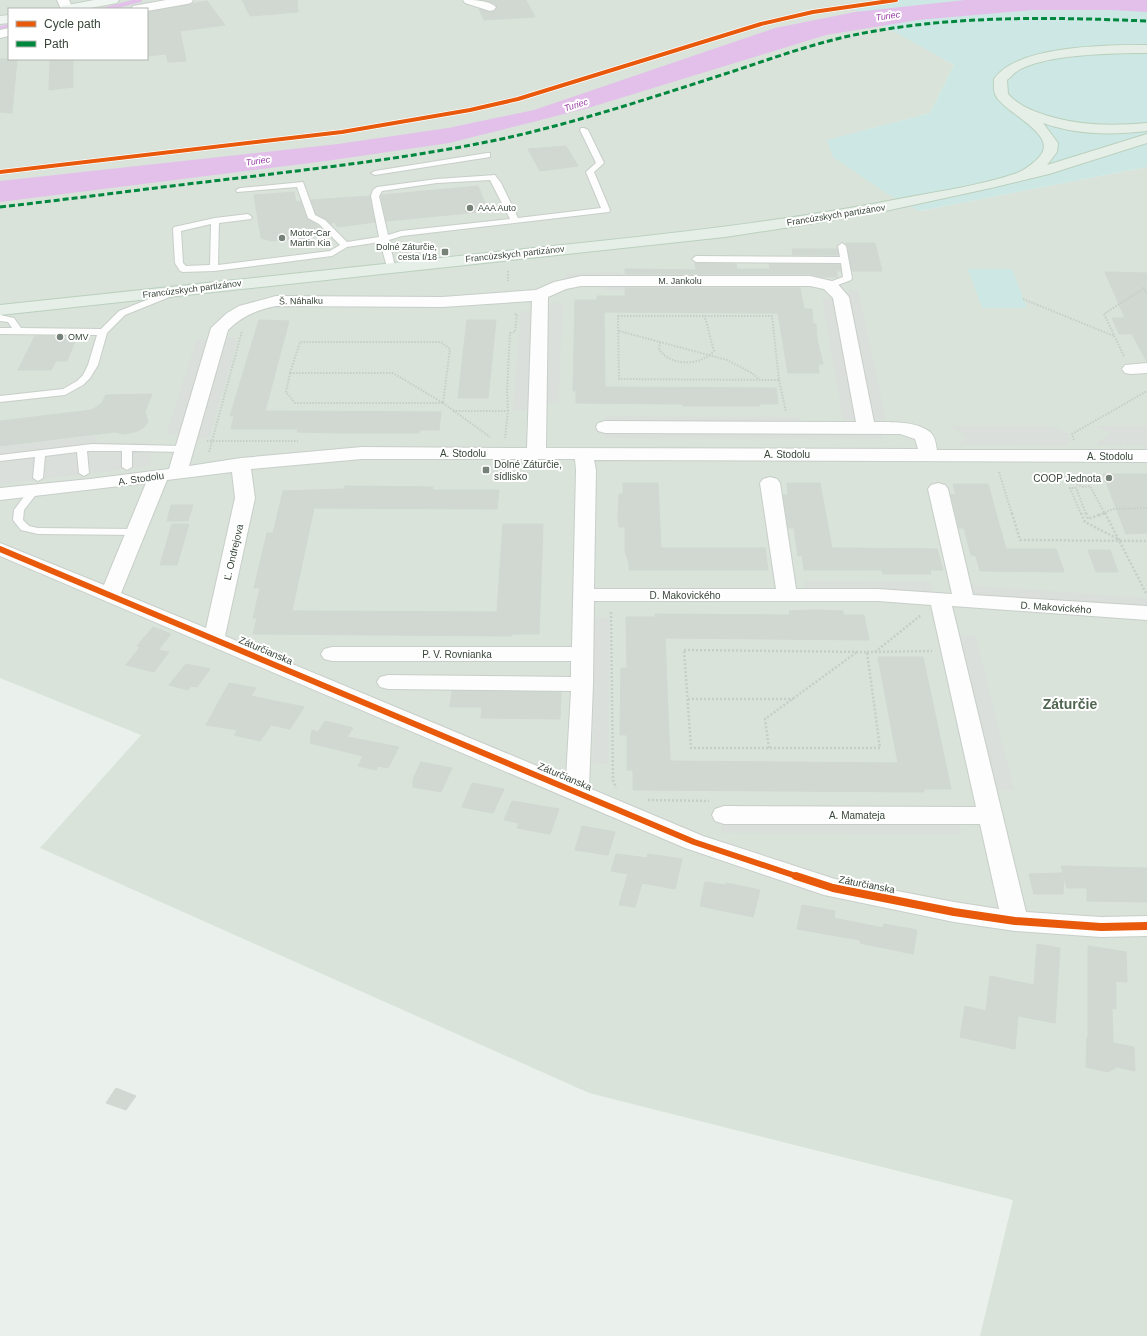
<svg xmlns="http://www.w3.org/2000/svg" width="1147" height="1336" font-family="Arial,sans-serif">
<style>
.residential{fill:#d9e3da;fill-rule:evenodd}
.green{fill:#cde8e4}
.parking{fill:#dadfdb}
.water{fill:#e3c0e9}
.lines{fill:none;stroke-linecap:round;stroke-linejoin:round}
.stream{stroke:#e3c0e9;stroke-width:4}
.building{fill:#d1d8d2;stroke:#d0d8d1}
.lane-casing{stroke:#c8cec9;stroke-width:2}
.street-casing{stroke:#c8cec9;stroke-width:2}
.secondary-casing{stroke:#c5d1c7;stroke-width:2}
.primary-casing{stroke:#bad0bd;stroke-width:2}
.path-far1{stroke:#c7cec8;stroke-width:2;stroke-dasharray:1.5 1.5;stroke-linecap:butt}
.path{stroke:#c7cec8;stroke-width:2.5;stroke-dasharray:2 2;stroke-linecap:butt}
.lane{fill:#fcfdfc;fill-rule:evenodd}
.street{fill:#fcfdfc;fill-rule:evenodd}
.secondary{fill:#eff5f0;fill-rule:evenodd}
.primary{fill:#e5efe7;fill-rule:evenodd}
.path-bridge-far1{stroke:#c7cec8;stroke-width:2;stroke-dasharray:1.5 1.5;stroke-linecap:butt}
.path-bridge{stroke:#c7cec8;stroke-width:2.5;stroke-dasharray:2 2;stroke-linecap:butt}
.quiet{stroke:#00873e;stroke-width:3;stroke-dasharray:6 3;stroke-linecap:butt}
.cycleway-far2-casing{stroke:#fff;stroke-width:5.5}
.cycleway-far1-casing{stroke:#fff;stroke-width:8}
.cycleway-casing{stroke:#fff;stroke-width:10}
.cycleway-far2{stroke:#e8590c;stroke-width:4}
.cycleway-far1{stroke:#e8590c;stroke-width:6}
.cycleway{stroke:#e8590c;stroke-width:8}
.poi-dot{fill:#768177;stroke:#fff;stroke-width:1.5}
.labels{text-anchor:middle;stroke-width:4;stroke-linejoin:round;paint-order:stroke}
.far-water-label{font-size:9px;font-style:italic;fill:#983ca5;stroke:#fff}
.far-poi-label{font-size:9px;fill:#374538;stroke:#fff;text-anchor:start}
.far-street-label{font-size:9px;fill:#374538;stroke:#fff}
.street-label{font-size:10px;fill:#374538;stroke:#fff}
.poi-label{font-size:10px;fill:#374538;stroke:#fff;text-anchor:start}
.district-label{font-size:14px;font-weight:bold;fill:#506651;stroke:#fff}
</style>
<rect width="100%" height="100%" fill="#eaf0eb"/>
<path class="residential" d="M0 0H896L851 7 954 65 930 113 828 140 919 211 1147 167V1336H980L1013 1200 589 1093 40 848 141 735 0 678ZM9 9H147V59H9Z"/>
<g class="green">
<path d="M896 0H1147V167L919 211 886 193 833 157 827 140 930 113 954 65 850 7Z"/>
<path d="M968 269H1012L1027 308H982Z"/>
</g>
<g class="parking">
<path d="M621 271 623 276 567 279 566 274Z"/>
<path d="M604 284 799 285 800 291 603 290Z"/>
<path d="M848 290H858L886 420H875Z"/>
<path d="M822 298H834L857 420H843Z"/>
<path d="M550 303H563L558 403H545Z"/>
<path d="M521 311H533L527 410H513Z"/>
<path d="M227 338H238L209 438H197Z"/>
<path d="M197 339H208L179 434H166Z"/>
<path d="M606 416 799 417 800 424 606 423Z"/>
<path d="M949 426H1052L1069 434 1071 440 1066 446 958 445 966 438 964 434Z"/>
<path d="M1094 426H1147V447L1142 444 1138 447 1133 444 1129 447 1124 444 1120 447 1114 444 1110 447 1104 444 1101 446 1096 444 1110 433Z"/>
<path d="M605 431 880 432 882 439 605 438Z"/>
<path d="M96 436V442L149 443 151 466 0 484V447Z"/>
<path d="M804 581 931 582 933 591 805 590Z"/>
<path d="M967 585 1147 598V607L968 595Z"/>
<path d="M594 617 609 618V764H593Z"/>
<path d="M960 635H975L1014 790H997Z"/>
<path d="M721 821 959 822 961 834 722 833Z"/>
</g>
<path class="water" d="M965 0H1147V12L1110 10H1033L918 20 826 35 588 108 449 143 326 161 0 202V181L338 144 448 128 534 110 775 28 855 12Z"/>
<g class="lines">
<g class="stream">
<path d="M106 9 140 0"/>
<path d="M0 28 9 26"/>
</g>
</g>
<g class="building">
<path d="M242 0H297L298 12 250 16Z"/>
<path d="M484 0H526L535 17 484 20 479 9 490 12 495 11 497 7 494 3Z"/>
<path d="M207 1 225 25 180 31 186 61 168 62 166 54 147 56V12Z"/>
<path d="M0 59H17L12 113 0 112Z"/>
<path d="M50 59H73V87L49 90Z"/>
<path d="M566 146 578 166 540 171 528 149Z"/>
<path d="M478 186 488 211 386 221 381 196 382 195Z"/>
<path d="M294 192 296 202 301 201 307 218 322 229 307 238 271 241 261 238 254 195Z"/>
<path d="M370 196 375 222 337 227 335 222 331 224 326 219 316 214 311 200Z"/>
<path d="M846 243H875L882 271H852Z"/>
<path d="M792 249H837L838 255H793Z"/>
<path d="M695 263 736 264 737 269H770L769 264H840L841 271H836L838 277H822L810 274H625V269L696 270Z"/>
<path d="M1105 272 1147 273V362L1132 334H1119L1112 318H1125Z"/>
<path d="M625 288H800L804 309H812L813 324H816L817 340 823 364H818L819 373H788L778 313 604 312 605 387 776 388 778 404H759L760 406H683V404L576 403V391H573L575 300H597V296H625Z"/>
<path d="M259 320 289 321 265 411 441 412 439 430H420L419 433H344L297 432 298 429H231L234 416H230Z"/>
<path d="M467 320H496L488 398H458Z"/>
<path d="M35 336H77L67 361H56L51 370H18Z"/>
<path d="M152 394 145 412 148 422 144 427 138 431 125 434 115 432 0 446V421L92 410 102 403 106 395Z"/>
<path d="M1103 474H1147V533L1126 534Z"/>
<path d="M623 483H658L661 548H765L768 570H629V563L625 552V527H619L618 519 619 494H623Z"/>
<path d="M787 483H820L832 548 937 549 943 570H930L931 574H883L882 570H804L802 555 798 556 794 528H788L783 495H788Z"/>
<path d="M953 484H988L1006 549H1056L1064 572 980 571 976 556 971 555 964 528H959L951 494 956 495Z"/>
<path d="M345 486 433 487 432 490H499L497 509 314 508 292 611 497 612 503 524H543L539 634H512V636L253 634 257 618H253L260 588H254L267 533H273L283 491 344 489Z"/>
<path d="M171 505H193L188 521H167Z"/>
<path d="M172 524H189L177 565H160Z"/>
<path d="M1088 550H1110L1118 572H1096Z"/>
<path d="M814 610 843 611V615H864L869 640 665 638 670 761 898 763 878 657H923L951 789H924V792L633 790V770H627V735H620L621 668H627L626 617H655V614L790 615 789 611Z"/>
<path d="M153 627 171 634 158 650 169 652 154 672 126 665 140 647 137 646Z"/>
<path d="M186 664 210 669 197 687 191 686 188 690 169 685Z"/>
<path d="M229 683 256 688 251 696 304 707 290 729 271 725 260 741 234 735 238 730 206 725Z"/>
<path d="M452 691 561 692 560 719 481 718 482 707H450Z"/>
<path d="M325 721 353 728 347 737 399 747 388 768 378 766 376 770 358 766 363 756 310 743 312 730 318 732Z"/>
<path d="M421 762 452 768 441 792 413 787V779Z"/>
<path d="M472 783 504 789 493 813 462 807Z"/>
<path d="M512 801 559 809 550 834 517 828 519 823 504 820Z"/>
<path d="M582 826 615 832 608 855 575 850Z"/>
<path d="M616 854 647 858 648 854 682 859 675 889 642 883 635 907 619 905 628 874 611 871Z"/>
<path d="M1061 866 1147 868V902L1087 901V888H1067L1064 877 1063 894H1034L1029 874 1063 873Z"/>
<path d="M705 882 725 885 726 883 760 890 753 917 700 906Z"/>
<path d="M802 905 835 911 834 918 883 928 884 924 917 930 913 954 860 943V940L797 929Z"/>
<path d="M1037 944 1060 948 1055 1023 1018 1016 1015 1049 960 1037 965 1006 986 1011 990 976 1034 985Z"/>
<path d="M1088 946 1126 952 1127 982 1116 981V1009L1112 1008 1113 1043 1134 1047 1135 1071 1117 1067 1108 1072 1086 1067 1087 1037 1088 1038Z"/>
<path d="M116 1088 136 1096 126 1110 106 1103Z"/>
</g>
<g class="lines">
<g class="lane-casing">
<g id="lane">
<path d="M581 128H584L588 130 604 163 594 172 610 210 609 212 402 236 389 240 395 267 391 270 387 267 380 242 347 247 332 256 214 271 183 272 180 271 175 263 173 229 174 227 215 218 248 214 252 217 251 219 219 223 218 265 330 251 340 245 319 224 308 218 297 187 237 192 236 190 240 188 303 182 315 215 325 220 347 242 379 237 371 196 373 190 377 187 437 179 495 175 501 183 518 218 601 208 586 172 596 163 580 130ZM490 180 510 219 401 231 388 235 379 196 382 191 437 183ZM211 224 210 265 186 266 183 263 181 231Z"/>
<path d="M487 153H490V157L375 175 371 173 375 171Z"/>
<path d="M842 243 846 246 852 278 851 280 830 288 827 287 826 285 827 283 843 277 841 263 696 262 692 259 696 256 840 257 838 246Z"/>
<path d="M174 289 179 292 177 294 125 315 107 333 98 365 90 378 83 385 65 395 0 402V396L63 389 77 381 83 375 88 365 97 335 0 334V328H12L8 322 0 321V315L14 318 21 328 101 329 119 311Z"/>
<path d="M92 444 184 446 189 449 184 452 132 451V467L127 470 122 467V451H87L89 473 84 476 79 473 77 452 45 456 43 478 38 481 33 478 35 457 0 461V455Z"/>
<path d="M33 489 38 492 24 510 23 520 29 526 38 528 136 529 141 532 136 535 38 534 21 530 13 520 14 510 29 490Z"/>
</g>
</g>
<g class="street-casing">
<g id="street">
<path d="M57 0H69L73 9H61Z"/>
<path d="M166 0H193L191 3 187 4 147 11V9H131L133 6Z"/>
<path d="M463 0C473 0 489 0 496 7L494 10 490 11 465 3Z"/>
<path d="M9 28V36L0 38V30Z"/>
<path d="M581 276H810L836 282 849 297 874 422C890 422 917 421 930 432 935 436 936 444 937 450H1147V462L594 460 596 470 594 589H776L760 483 763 479 770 477 777 479 780 483 796 589H878L952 594 928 489 931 485 938 483 945 485 948 489 973 595 1147 606V620L952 606 1026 912 1101 917 1147 916V936L1101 937 1015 931 954 922 824 895 685 848 0 556V543L104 585 146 483 0 500V488L90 479 169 469 211 328 227 313 239 306 276 296 442 297 536 290 554 282ZM581 286H810L824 289 833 298 856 422 605 421 598 423 596 427 598 431 605 433 900 434 915 439 918 449 546 448 548 297 566 289ZM532 301 527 448 362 447 241 458 189 466 228 330C242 316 257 310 276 306L442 307ZM362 459H575L576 470 572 647H332L324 649 321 654 324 659 332 661H571V677L388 675 380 677 377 682 380 687 388 689 571 691 566 778 225 636 255 498 251 469ZM232 472 235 498 206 628 121 593 167 480ZM594 601H878L931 605 976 807 724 806 715 809 712 815 715 821 724 824H980L999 909 954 902 835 879 703 836 589 788 593 684Z"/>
<path d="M1147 363V373L1131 374 1125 373 1122 369 1125 365Z"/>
</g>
</g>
<g class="secondary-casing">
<g id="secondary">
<path d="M94 0H119L117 3 85 9H60L62 6Z"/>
<path d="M9 15V23L0 24V16Z"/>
</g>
</g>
<g class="primary-casing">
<path id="primary" d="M1147 45V53C1116 53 1041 54 1016 72 1013 74 1010 78 1007 80L1008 94C1019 106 1031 110 1045 115 1079 126 1112 126 1147 123V131C1111 135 1077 135 1043 123L1058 143 1057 152 1047 165 1147 134V143L1049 174 991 188 885 211 778 229 725 237 0 315V305C200 284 400 262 600 241 702 230 803 218 904 198 940 191 983 185 1017 173 1025 170 1040 159 1043 151 1051 131 1003 111 996 96 993 91 994 85 994 79 1017 45 1108 45 1147 45Z"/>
</g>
<g class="path-far1">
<path d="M508 271V281"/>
<path d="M1023 299 1114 336"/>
<path d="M618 316H772L779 380 619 379Z"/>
<path d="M619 331 727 360 752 373 760 380"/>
<path d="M660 342 659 349C670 367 701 366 714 351 710 339 709 328 704 316"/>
<path d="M1124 356 1104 314 1144 288 1147 294"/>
<path d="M290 373H393L443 403"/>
<path d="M290 373 286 392 295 403H443"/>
<path d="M290 373 300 342H441L450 349 443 403"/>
<path d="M779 380 786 412"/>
<path d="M443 403 490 437"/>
<path d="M453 411H508L505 438"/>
<path d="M508 411 507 391 510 333 515 332 517 314H514"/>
<path d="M1074 440 1072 434 1147 391"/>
<path d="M207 441H298"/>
<path d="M209 452 242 331"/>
<path d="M999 472 1012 514"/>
<path d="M1059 473 1082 487 1090 486 1105 514"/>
<path d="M1113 509 1147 508"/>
<path d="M1081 514 1070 488H1076L1086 514"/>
</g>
<g class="path">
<path d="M1012 513 1020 540 1147 541"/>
<path d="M1081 513 1085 522 1120 540"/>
<path d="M1086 513 1088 519 1099 515"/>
<path d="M1105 513 1147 595"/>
<path d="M611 612 613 780 616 788"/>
<path d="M684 650 867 652 880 748H691Z"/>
<path d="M867 652 932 651"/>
<path d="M875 652 921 615"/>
<path d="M688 699H793"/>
<path d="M769 748 765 719 857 652"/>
<path d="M648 800 709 801"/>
</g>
<use href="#lane" class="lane"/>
<use href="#street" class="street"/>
<use href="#secondary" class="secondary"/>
<use href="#primary" class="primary"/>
<path class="path-bridge-far1" d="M1102 514 1113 509"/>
<path class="path-bridge" d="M1099 515 1105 513"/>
<path class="quiet" d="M0 207C80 198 159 187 239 178 328 167 418 157 506 138 582 121 656 96 731 72 770 59 809 45 849 36 947 15 1048 17 1147 21"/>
<g class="cycleway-far2-casing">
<path id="cycleway-far2" d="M0 172 342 132 470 110 518 99 761 24 813 12 896 0"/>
</g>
<g class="cycleway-far1-casing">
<path id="cycleway-far1" d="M0 549 694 842 799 877"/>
</g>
<g class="cycleway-casing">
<path id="cycleway" d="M796 876 833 888 954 912 1015 921 1101 927 1147 926"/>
</g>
<use href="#cycleway-far2" class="cycleway-far2"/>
<use href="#cycleway-far1" class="cycleway-far1"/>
<use href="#cycleway" class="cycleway"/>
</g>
<g class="poi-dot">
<circle cx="470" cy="208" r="4"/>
<circle cx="282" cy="238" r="4"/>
<rect x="441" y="248" width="8" height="8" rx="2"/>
<circle cx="60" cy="337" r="4"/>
<rect x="482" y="466" width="8" height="8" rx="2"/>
<circle cx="1109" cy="478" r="4"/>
</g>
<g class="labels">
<g class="far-water-label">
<text transform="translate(888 16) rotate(-8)" y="3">Turiec</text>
<text transform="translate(576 105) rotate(-17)" y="3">Turiec</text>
<text transform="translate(258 161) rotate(-8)" y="3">Turiec</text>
</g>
<g class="far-poi-label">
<text x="478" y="211">AAA Auto</text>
<text x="290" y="236">Motor-Car<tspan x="290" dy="10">Martin Kia</tspan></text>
<text x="437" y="250" text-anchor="end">Dolné Záturčie,<tspan x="437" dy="10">cesta I/18</tspan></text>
<text x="68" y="340">OMV</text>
</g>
<g class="far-street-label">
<text transform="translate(836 215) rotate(-9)" y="3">Francúzskych partizánov</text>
<text transform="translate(515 254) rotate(-6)" y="3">Francúzskych partizánov</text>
<text x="680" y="284">M. Jankolu</text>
<text transform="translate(192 289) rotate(-7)" y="3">Francúzskych partizánov</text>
<text transform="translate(301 301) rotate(-1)" y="3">Š. Náhalku</text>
</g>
<g class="street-label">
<text x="463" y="457">A. Stodolu</text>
<text x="787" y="458">A. Stodolu</text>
<text x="1110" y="460">A. Stodolu</text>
<text transform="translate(141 478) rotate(-8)" y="4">A. Stodolu</text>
<text transform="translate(233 552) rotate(-77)" y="4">Ľ. Ondrejova</text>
<text x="685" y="599">D. Makovického</text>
<text transform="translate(1056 607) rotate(4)" y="4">D. Makovického</text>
<text transform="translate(266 650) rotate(23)" y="4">Záturčianska</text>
<text x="457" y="658">P. V. Rovnianka</text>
<text transform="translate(565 776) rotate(23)" y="4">Záturčianska</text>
<text x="857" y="819">A. Mamateja</text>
<text transform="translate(867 884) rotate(11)" y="4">Záturčianska</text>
</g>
<g class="poi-label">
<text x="494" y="468">Dolné Záturčie,<tspan x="494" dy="12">sídlisko</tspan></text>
<text x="1101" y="482" text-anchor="end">COOP Jednota</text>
</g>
<g class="district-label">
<text x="1070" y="709">Záturčie</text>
</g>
</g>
<rect x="8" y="8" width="140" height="52" fill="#ffffff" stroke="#afb5af"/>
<rect x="16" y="21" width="20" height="6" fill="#e8590c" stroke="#afb5af"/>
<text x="44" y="28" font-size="12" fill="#374538">Cycle path</text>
<rect x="16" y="41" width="20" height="6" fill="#00873e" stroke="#afb5af"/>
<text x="44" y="48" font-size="12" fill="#374538">Path</text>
</svg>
